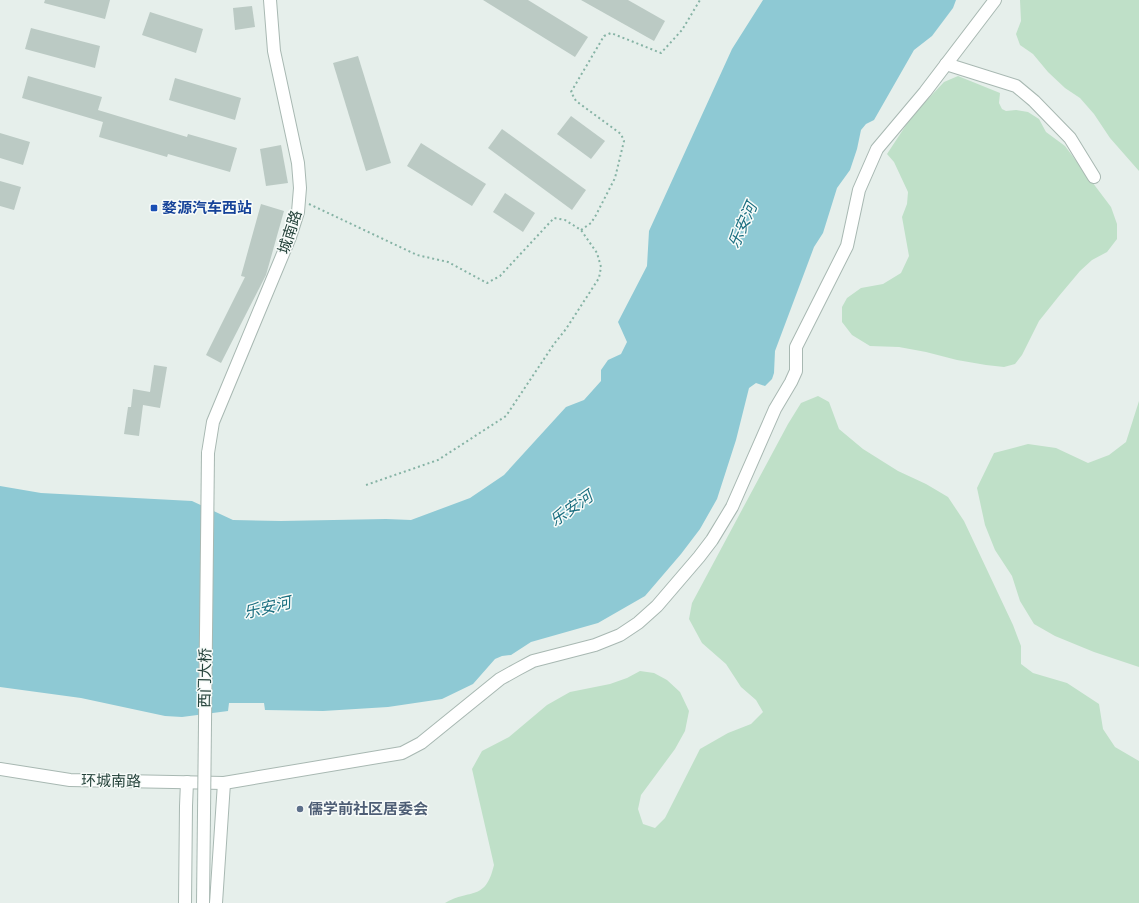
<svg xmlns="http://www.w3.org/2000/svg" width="1139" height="903" font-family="'Exo 2','Noto Sans SC',sans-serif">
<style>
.green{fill:#bfe0c8}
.water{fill:#8ec9d4}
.building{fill:#bbcac4}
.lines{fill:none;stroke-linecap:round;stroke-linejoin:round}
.minor-casing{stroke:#a8b8b2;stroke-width:14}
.path{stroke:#86b3a5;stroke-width:2;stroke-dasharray:2 3;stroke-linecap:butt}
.minor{stroke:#fff;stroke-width:12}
.minor-bridge-casing{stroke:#a8b8b2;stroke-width:14;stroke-linecap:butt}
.minor-bridge{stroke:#fff;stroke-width:12}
.transit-dot{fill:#1a4fb4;stroke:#f7fbf9;stroke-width:1.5}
.service-dot{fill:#5c6f8a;stroke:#f7fbf9;stroke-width:1.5}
.labels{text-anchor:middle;stroke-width:3;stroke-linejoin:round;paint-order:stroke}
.transit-label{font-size:15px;font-weight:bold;fill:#164399;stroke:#f7fbf9;text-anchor:start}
.street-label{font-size:15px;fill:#24423a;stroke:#f7fbf9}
.service-label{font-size:15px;font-weight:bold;fill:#4e5e75;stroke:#f7fbf9;text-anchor:start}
.water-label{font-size:16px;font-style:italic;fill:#1c6f80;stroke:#f7fbf9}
</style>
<rect width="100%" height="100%" fill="#e6efeb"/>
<g class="green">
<path d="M1020 0H1139V171L1110 138 1094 114 1080 98 1065 88 1048 72 1033 54 1020 45 1016 34 1021 21Z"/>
<path d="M958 76 1000 93 999 103 1002 109 1006 111 1016 110 1028 112 1039 119 1046 132 1065 146 1111 207 1117 224V239L1107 252 1092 260 1080 271 1059 296 1039 321 1022 355 1015 364 1004 367 986 365 957 360 926 352 899 347 870 346 852 335 842 322V307L847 298 861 288 883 284 901 273 909 256 902 217 907 204 908 192 894 162 887 154 912 116 944 82Z"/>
<path d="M818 396 829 402 839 429 863 449 898 471 926 484 948 497 964 521 1013 625 1021 646V664L1033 673 1067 683 1099 704 1103 729 1115 747 1139 761V903H445C471 888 485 902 494 865L472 769 482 751 509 737 547 705 570 692 610 684 627 678 640 671 654 673 667 680 680 692 689 711 685 731 675 749 641 795 638 809 643 824 655 828 665 818 700 749 728 733 751 724 763 712 756 700 741 687 726 664 702 643 689 619 692 603 788 424 801 403Z"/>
<path d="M1139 401V667L1094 652 1055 636 1034 624 1020 601 1012 576 995 550 985 525 977 488 994 453 1028 444 1056 448 1088 463 1109 455 1126 442Z"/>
</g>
<path class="water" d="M763 0H956L953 8 932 36 914 50 874 120 866 124 861 130 857 149 850 170 837 188 823 233 814 247 775 351 774 373 772 379 765 386 756 383 749 388 736 440 717 499 700 529 681 554 645 596 598 623 531 642 511 655 502 656 495 659 473 684 442 699 388 707 323 711 265 710 264 703H229L228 711 182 717 165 716 81 698 0 687V486L41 493 192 501 233 520 281 521 386 519 411 520 470 498 504 475 566 407 584 400 601 381V370L608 360 621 354 627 342 618 322 647 266 649 231 732 49Z"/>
<g class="building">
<path d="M45 0H110L105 19 44 3Z"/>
<path d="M483 0H528L588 37 575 57Z"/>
<path d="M581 0H628L665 21 654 41Z"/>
<path d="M252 6 255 27 235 30 233 8Z"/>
<path d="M150 12 203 29 196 53 142 35Z"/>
<path d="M31 28 100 46 95 68 25 49Z"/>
<path d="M358 56 391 163 366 171 333 63Z"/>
<path d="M28 76 102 97 98 110 187 137 188 134 237 148 230 172 168 154 167 157 99 137 103 122 22 98Z"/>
<path d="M175 78 241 98 235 120 169 100Z"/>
<path d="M571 116 605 141 591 159 557 134Z"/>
<path d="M502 129 586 190 572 210 488 148Z"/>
<path d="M0 133 30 142 23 165 0 158Z"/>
<path d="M421 143 486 184 472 206 407 166Z"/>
<path d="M281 145 288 183 266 186 260 149Z"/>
<path d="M0 181 21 187 14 210 0 206Z"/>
<path d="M505 193 535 213 523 232 493 212Z"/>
<path d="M261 204 284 211 266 275 221 363 206 355 245 277 241 276Z"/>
<path d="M154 365 167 367 160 408 143 405 139 436 124 434 128 407H131L133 389 150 392Z"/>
</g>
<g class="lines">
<g class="minor-casing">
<g id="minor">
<path d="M946 64 1016 86 1034 101 1070 138 1094 177"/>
<path d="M208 453 213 422 290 237 298 212 300 188 298 163 274 51 270 0"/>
<path d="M0 769 70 780 224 783 402 753 421 743 500 679 518 669 533 661 595 645 620 635 638 623 657 606 699 557 712 540 732 507 775 409 791 382 796 371V347L847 246 859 190 877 149 925 92 995 0"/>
<path d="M185 903 186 806 187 782"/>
<path d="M216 903 224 783"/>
</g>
</g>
<g class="path">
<path d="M309 204 417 255 448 262 487 283 500 276 554 218 565 220 581 230 597 253 601 267 599 278 566 329 554 344 506 416 438 460 366 485"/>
<path d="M581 230 591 223 596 215 615 178 624 141 621 134 576 101 571 92 604 36 611 33 661 53 682 30 700 0"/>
</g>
<use href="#minor" class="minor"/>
<g class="minor-bridge-casing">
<path id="minor-bridge" d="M203 903 208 453"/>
</g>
<use href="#minor-bridge" class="minor-bridge"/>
</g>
<rect class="transit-dot" x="150" y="204" width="8" height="8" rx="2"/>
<circle class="service-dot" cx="300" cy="809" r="4"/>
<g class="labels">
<g class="transit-label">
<text x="162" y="213">婺源汽车西站</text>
</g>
<g class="street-label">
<text transform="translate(290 232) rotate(-72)" y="5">城南路</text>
<text transform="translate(205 678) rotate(-89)" y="5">西门大桥</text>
<text transform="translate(111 781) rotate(1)" y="5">环城南路</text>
</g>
<g class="service-label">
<text x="308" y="814">儒学前社区居委会</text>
</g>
<g class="water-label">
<text transform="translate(742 225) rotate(-66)" y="6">乐安河</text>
<text transform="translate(571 508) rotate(-35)" y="6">乐安河</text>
<text transform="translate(267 607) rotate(-13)" y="6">乐安河</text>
</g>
</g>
</svg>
